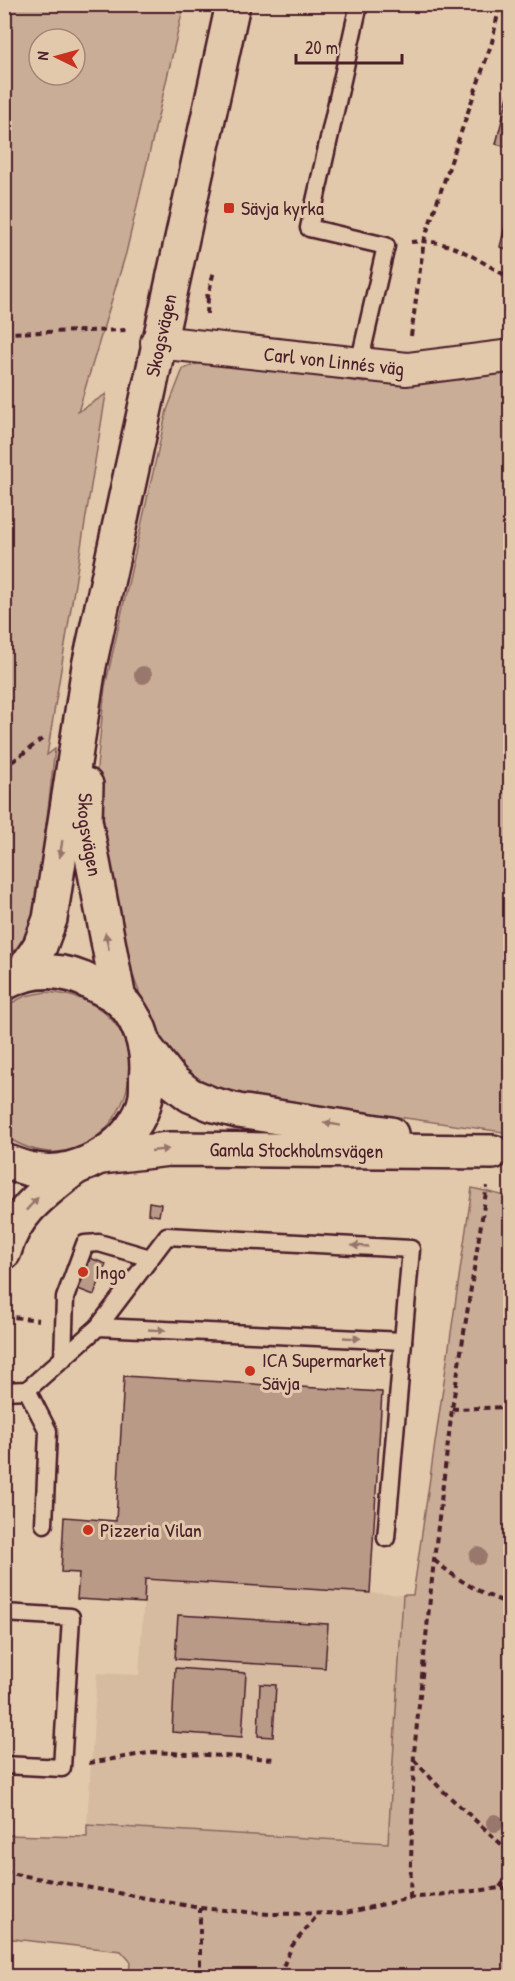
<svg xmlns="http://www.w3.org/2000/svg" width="515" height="1981" font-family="'Patrick Hand',sans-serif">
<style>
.built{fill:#d6bba0}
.green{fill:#caad96;stroke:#8a6660;stroke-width:1.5;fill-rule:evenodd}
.building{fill:#b89a87;stroke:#4a1f2b;stroke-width:1.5}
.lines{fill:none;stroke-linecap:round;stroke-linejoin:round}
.service-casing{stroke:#4a1f2b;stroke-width:21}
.minor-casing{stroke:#4a1f2b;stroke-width:36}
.tertiary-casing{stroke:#4a1f2b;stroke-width:38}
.secondary-casing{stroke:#4a1f2b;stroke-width:38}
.path{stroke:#4a1f2b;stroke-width:4;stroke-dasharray:6 4.5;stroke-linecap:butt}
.service{stroke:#e3c9ab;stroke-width:16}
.minor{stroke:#e3c9ab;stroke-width:32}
.tertiary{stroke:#e3c9ab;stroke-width:33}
.secondary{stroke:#e3c9ab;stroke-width:33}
.tree{fill:#99776d}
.oneway{fill:#96746b}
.poi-dot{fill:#c8321e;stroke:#e3c9ab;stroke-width:2}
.labels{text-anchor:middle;stroke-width:6;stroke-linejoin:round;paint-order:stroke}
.poi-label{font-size:20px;fill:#4a1f2b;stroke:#e3c9ab;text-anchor:start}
.street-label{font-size:20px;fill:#4a1f2b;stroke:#e3c9ab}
</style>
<rect width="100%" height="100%" fill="#e3c9ab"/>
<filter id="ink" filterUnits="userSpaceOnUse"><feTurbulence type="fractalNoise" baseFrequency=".0167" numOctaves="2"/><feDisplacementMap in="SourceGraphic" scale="12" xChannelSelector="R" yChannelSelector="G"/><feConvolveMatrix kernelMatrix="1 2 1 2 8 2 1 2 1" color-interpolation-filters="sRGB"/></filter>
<g filter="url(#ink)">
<path class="built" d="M145 1579 403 1595 388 1844 87 1825 97 1673 139 1675Z"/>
<g class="green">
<path d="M5 5H184L126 253 78 412 106 394 47 755 55 749 37 905 28 939 5 957ZM39 39H75V75H39Z"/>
<path d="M510 356V1133L356 1111 247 1100 215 1094 170 1061 148 1015 115 929 99 839 97 767 105 687 167 410 183 369 210 359 365 383 407 369Z"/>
<path d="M46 992C196 1003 120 1210 5 1136L4 1007 25 996Z"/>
<path d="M472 1188 510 1197V1976H129L130 1961 121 1951 5 1938V1835L87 1837V1825L388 1843 403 1595H413Z"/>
</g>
<g class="building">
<path d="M510 88V148L496 144Z"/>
<path d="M510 205V250L500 247Z"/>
<path d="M149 1202 161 1204 159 1216 148 1214Z"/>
<path d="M74 1252 106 1264 94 1295 62 1283Z"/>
<path d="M124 1376 382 1392 370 1593 145 1579 144 1603 77 1599 79 1573 61 1572 64 1517 116 1521Z"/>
<path d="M178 1615 328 1624 325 1668 175 1659Z"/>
<path d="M175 1668 246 1673 242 1737 172 1732Z"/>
<path d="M260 1684 276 1685 273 1737 258 1736Z"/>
</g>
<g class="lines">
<g class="service-casing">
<g id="service">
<path d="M359 4 309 228 386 246 359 364"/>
<path d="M63 1359 65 1298 85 1244 99 1243 150 1258"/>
<path d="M27 1390 48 1431 44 1524"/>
<path d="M4 1391 27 1390 98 1327 167 1236 411 1249 403 1341 98 1327"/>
<path d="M386 1538 403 1341"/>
<path d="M4 1613 71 1617 62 1768 4 1765"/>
</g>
</g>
<g class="minor-casing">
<g id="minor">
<path id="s1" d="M157 342 407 369 510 356"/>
</g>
</g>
<g class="tertiary-casing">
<g id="tertiary">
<path id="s2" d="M86 785 85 820 119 999"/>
<path id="s3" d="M21 975 40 946 50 919 89 666 233 4"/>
<path d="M4 1252C15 1212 45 1192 75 1168"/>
</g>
</g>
<g class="secondary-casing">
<g id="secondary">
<path d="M4 983C35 967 66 968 95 985 103 989 112 993 119 999 138 1016 147 1044 147 1068 146 1077 147 1087 146 1096 138 1142 80 1179 35 1170 25 1169 14 1164 4 1161"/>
<path d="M147 1049 172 1081 190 1095 211 1104 238 1111 391 1134"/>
<path id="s4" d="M102 1157 169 1149 493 1152"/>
</g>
</g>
<g class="path">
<path d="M411 242C448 237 474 258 505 275H510"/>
<path d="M205 296 208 297 214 270"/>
<path d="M207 314 208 297"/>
<path d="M4 333 127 330"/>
<path d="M411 336 424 240 492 42 500 4"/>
<path d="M4 768 42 739"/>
<path d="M4 1316 39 1320"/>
<path d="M452 1409 510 1407"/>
<path d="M434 1560C459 1581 481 1594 510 1604"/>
<path d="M414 1760 441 1789 510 1852"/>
<path d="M89 1763 154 1752 275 1759"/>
<path d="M4 1872 200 1908 270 1914 346 1913 410 1898 510 1887"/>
<path d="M500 1887 510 1873"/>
<path d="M410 1898 414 1753 434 1560 452 1409 487 1186"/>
<path d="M200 1976V1908"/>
<path d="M279 1976 292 1946 319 1913"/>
</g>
<use href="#service" class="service"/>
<use href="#minor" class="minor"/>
<use href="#tertiary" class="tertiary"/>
<use href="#secondary" class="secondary"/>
</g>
<g class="tree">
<circle cx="143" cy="675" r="9"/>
<circle cx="478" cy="1556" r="9"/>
<circle cx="495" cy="1823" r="9"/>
</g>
<defs><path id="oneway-solid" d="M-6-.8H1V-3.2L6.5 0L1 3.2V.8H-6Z" transform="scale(1.5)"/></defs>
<g class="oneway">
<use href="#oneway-solid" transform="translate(61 849) rotate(99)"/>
<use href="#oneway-solid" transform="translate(107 941) rotate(-101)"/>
<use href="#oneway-solid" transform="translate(332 1124) rotate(-170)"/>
<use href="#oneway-solid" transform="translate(160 1150) rotate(-6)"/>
<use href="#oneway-solid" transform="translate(32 1204) rotate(-47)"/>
<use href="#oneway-solid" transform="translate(360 1246) rotate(-177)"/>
<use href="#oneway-solid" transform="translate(157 1330) rotate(3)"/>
<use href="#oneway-solid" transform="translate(352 1338) rotate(3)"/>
</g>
</g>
<g class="poi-dot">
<rect x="223" y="202" width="12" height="12" rx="3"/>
<circle cx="83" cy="1272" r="6"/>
<circle cx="250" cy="1371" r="6"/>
<circle cx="88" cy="1530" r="6"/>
</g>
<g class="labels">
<g class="poi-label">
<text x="241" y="215">Sävja kyrka</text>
<text x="95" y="1279">Ingo</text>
<text x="262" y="1367">ICA Supermarket<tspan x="262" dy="23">Sävja</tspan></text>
<text x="100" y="1537">Pizzeria Vilan</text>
</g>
<g class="street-label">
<text dy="7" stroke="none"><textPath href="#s3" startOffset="658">Skogsvägen</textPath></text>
<text dy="7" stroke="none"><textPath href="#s1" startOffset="178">Carl von Linnés väg</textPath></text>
<text dy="7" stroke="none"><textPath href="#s2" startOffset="50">Skogsvägen</textPath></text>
<text dy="7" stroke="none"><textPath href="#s4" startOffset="195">Gamla Stockholmsvägen</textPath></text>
</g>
</g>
<rect width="515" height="1981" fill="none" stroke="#e3c9ab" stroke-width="24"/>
<rect x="12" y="12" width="491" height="1957" fill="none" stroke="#4a1f2b" stroke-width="2" filter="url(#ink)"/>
<g transform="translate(57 57) rotate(275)"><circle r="28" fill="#e3c9ab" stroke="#a68578" stroke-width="1.5"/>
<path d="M0-4.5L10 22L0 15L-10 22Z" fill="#c8321e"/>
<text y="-9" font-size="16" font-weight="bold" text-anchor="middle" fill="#4a1f2b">N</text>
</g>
<path d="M296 54v9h106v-9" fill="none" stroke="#4a1f2b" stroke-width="3"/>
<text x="305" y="54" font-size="18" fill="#4a1f2b" stroke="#e3c9ab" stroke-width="4.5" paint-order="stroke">20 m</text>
</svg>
